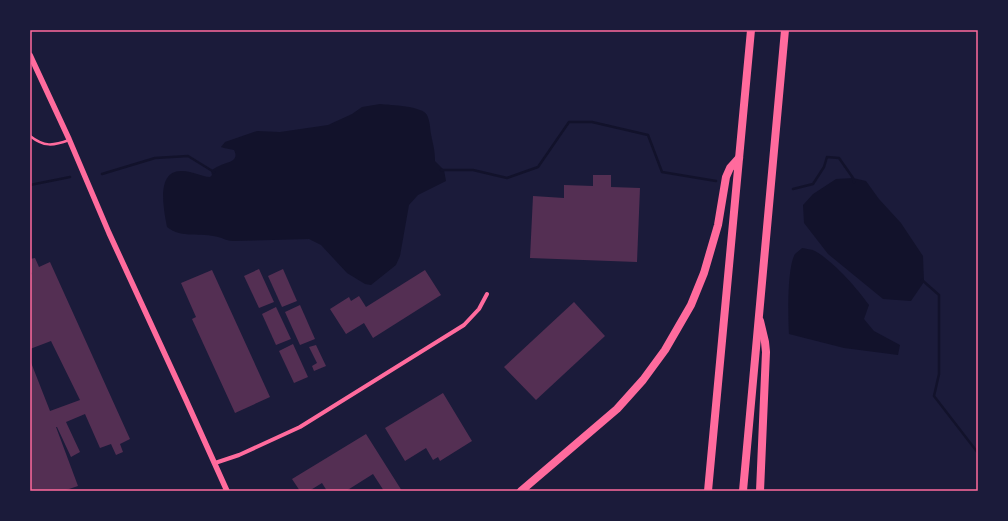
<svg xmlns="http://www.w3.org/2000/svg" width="1008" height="521" font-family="'Nunito Sans',sans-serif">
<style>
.water{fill:#12122b}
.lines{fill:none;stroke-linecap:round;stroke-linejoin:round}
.stream{stroke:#12122b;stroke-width:2.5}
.building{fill:#542f53}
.service{stroke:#ff6b9d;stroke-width:2.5}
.minor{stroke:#ff6b9d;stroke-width:4}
.tertiary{stroke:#ff6b9d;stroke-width:5.5}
.motorway{stroke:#ff6b9d;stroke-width:8}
.neatline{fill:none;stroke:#ff6b9d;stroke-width:1.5}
</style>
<rect width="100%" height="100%" fill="#1b1b3a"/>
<g class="water">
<path d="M380 104C390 105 423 106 427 115 430 121 430 128 431 134 433 145 435 149 435 161L444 170 446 181 418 195 409 205 400 256 396 265 371 285 365 284 347 273 321 245 309 239 233 241C227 241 223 238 218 237 201 232 182 239 167 227 164 211 155 170 182 171 193 171 202 177 210 177L212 175 211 171C213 169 216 167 219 166 227 162 240 162 234 150L224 148 221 147 225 142 257 131 280 132 328 125 352 114 362 107Z"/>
<path d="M853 178 866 181 879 199 901 223 923 256 924 282 911 301 883 299 828 254 804 223 803 205 813 194 836 179Z"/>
<path d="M802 248C806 249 811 249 815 251 833 261 857 288 869 305L864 319 874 331 900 345 898 355 844 348 789 334C788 318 787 267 795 254 797 252 800 250 802 248Z"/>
</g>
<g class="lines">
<g class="stream">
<path d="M441 170H473L507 178 538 167 569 122H592L648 135 662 172 716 181"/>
<path d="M102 174 155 158 188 156 214 172"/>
<path d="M30 185 70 177"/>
<path d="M793 189 813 184 824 167 827 157 839 158 853 178 854 182"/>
<path d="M922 280 939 295V374L934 396 978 453"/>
</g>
</g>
<g class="building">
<path d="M593 175H611V187L640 188 637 262 530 258 533 196 564 198V185L593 186Z"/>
<path d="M35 258 39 267 50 262 130 439 120 444 123 452 116 455 111 444 100 448 85 414 66 422 80 452 71 457 57 427H56L78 486 63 491H30V360L50 411 80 400 51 341 30 349V275L32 274 30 270V259Z"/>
<path d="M259 269 274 302 259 308 244 276Z"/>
<path d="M283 269 297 301 282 307 268 276Z"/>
<path d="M212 270 270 397 235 413 192 319 196 317 181 283Z"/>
<path d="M425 270 441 295 373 338 364 323 346 334 330 309 349 297 351 301 359 296 366 307Z"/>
<path d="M574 302 605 336 536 400 504 367Z"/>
<path d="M300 305 315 339 300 345 285 312Z"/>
<path d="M276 307 291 339 276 345 262 314Z"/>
<path d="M293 344 308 377 294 383 279 351Z"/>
<path d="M316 345 326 366 314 371 312 366 317 363 309 347Z"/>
<path d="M443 393 472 441 440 461 438 457 433 460 426 448 405 461 385 428Z"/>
<path d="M366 434 402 491H384L373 474 346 491H327L322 483 309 491H300L292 479Z"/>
</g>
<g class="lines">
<path class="service" d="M30 136C44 147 53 146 69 140"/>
<path class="minor" d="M215 463 239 455 300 427 464 325 479 309 487 294"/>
<path class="tertiary" d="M30 55 69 139 109 233 186 400 227 491"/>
<g class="motorway">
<path d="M521 491 617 409 643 380 665 350 691 305 704 273 718 225 726 177 730 168 739 158"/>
<path d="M708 491 751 30"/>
<path d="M743 491 785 30"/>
<path d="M760 491 766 352 765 342 760 321"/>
</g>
</g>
<rect width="1008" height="521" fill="none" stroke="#1b1b3a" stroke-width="62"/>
<rect x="31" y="31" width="946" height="459" class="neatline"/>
</svg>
